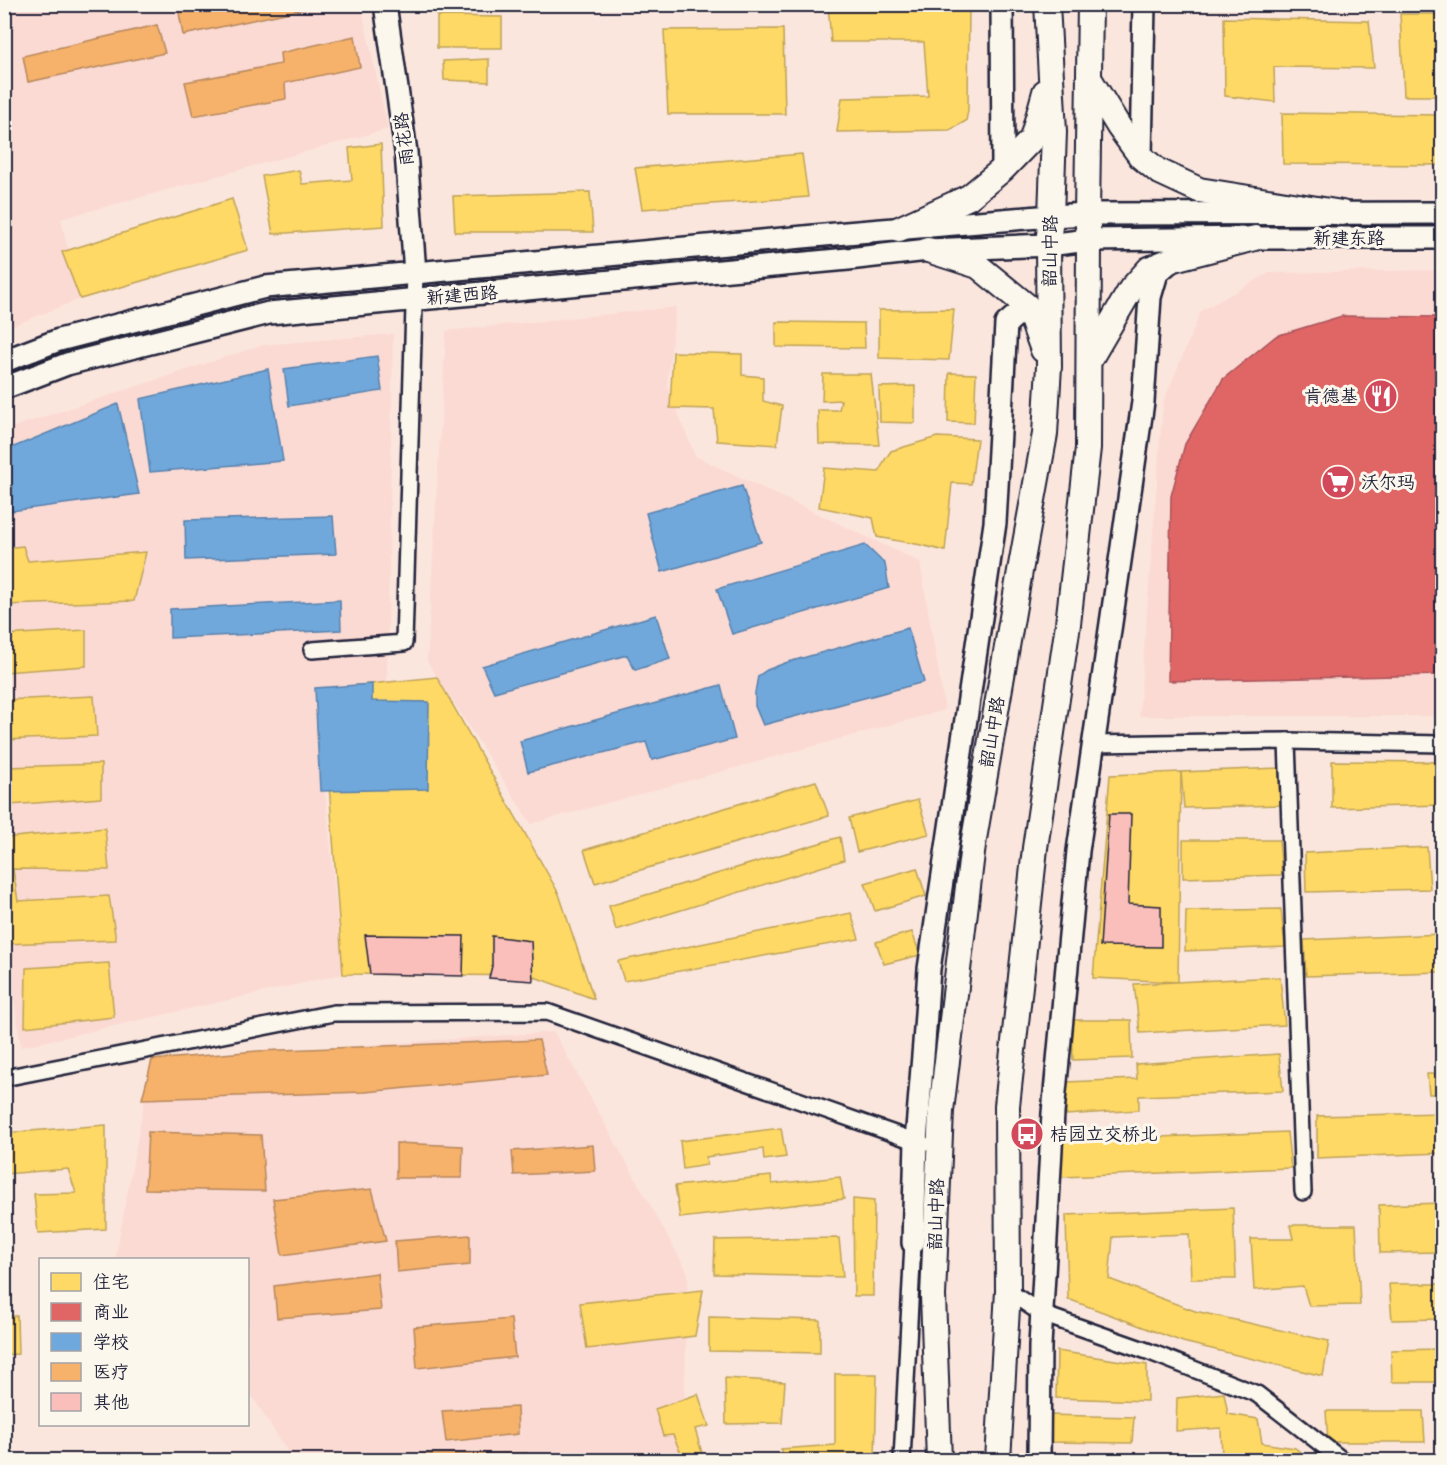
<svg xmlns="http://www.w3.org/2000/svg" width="1447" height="1465" font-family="'Architects Daughter','LXGW WenKai TC',sans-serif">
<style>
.built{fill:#fbdad3}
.homes{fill:#ffd966;stroke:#bda259;stroke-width:1.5}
.shops{fill:#e06666;stroke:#a75259;stroke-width:1.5}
.schools{fill:#6fa8dc;stroke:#5880ac;stroke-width:1.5}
.health{fill:#f6b26b;stroke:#b6875d;stroke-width:1.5}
.building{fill:#fbbfbb;stroke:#22223b;stroke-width:1.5}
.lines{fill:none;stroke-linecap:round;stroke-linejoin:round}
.street-casing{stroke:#22223b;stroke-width:20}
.secondary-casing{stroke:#22223b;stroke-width:26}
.primary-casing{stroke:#22223b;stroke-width:28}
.street{stroke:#fbf7ec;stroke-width:15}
.secondary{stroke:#fbf7ec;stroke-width:21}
.primary{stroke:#fbf7ec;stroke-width:24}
.labels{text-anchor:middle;stroke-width:6;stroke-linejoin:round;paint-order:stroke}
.street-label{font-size:18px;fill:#22223b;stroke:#fbf7ec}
.poi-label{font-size:18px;fill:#22223b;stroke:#fbf7ec;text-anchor:start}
</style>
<rect width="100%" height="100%" fill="#fbe6dd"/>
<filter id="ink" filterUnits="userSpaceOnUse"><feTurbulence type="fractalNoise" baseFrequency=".0167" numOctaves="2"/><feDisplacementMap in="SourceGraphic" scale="12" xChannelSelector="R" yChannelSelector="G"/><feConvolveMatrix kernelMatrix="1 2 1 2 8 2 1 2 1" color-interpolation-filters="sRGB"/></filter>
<g filter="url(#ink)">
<g class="built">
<path d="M5 5H361L388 129 61 219 80 299 5 329Z"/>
<path d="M1442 270V716H1139L1163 403 1201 311 1269 273Z"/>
<path d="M676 307 667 385 695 456 920 562 945 710 531 824 427 661 446 331Z"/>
<path d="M393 334 387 682 315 689 343 974 21 1047 4 930V430L262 345Z"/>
<path d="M554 1032 688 1273 683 1458 681 1460H293L248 1390V1260H115L152 1060Z"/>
</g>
<g class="homes">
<path d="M828 4H969L968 110 966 121 950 130 837 132 842 98 928 96 924 42H831Z"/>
<path d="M1400 14H1442V96H1404Z"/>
<path d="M437 16 502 17V48H437Z"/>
<path d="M1224 18 1369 21 1374 68 1274 67 1275 102 1225 96Z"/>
<path d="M783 29 785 114H668L664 30Z"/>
<path d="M489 59V82L444 80 443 61Z"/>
<path d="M1282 113 1442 115V165L1283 164Z"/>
<path d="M381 144 384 226 273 234 262 176 299 170 302 184 352 180 349 148Z"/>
<path d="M802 154 808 197 642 209 635 168Z"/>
<path d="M590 192 593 232H455L453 196Z"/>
<path d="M232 199 248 250 80 299 62 252Z"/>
<path d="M954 309 949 360 879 358V310Z"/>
<path d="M776 322 864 323 865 348 776 347Z"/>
<path d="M673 352 742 354V375L763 377V401L782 406 777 445 717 441 714 409 670 408Z"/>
<path d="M949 373 976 374 974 423 948 422Z"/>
<path d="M823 374H871L879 445 819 444 818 410H839L841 400 822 401Z"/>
<path d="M915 386V423L880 422 879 387Z"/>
<path d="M937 437 977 439 971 484 952 483 945 551 921 545 877 537 873 518 819 507 824 468 879 472 884 461 891 451Z"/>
<path d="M23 546 28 561 146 552 134 601 4 605V548Z"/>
<path d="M86 630V666L4 672V635Z"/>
<path d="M437 677 559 894 594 999 532 976 343 974 322 689Z"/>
<path d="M94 696 97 736 4 740V700Z"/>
<path d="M1332 761 1442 762V805L1332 808Z"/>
<path d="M101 764V798L10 805 7 767Z"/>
<path d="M1280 768 1281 805 1184 808 1181 772Z"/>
<path d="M1181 772 1178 982 1093 978 1110 775Z"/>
<path d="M816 781 829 816 595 883 584 850Z"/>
<path d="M918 800 929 834 857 852 849 818Z"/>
<path d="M105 828 109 870 13 869 18 901 109 896 116 940 4 944V838Z"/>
<path d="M840 837 844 860 616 930 609 906Z"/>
<path d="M1183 840H1279L1282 875 1183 878Z"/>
<path d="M1427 847 1430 889 1306 892 1305 853Z"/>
<path d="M1442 851V890H1440L1437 852Z"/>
<path d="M917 868 926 896 875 911 865 883Z"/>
<path d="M1281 909 1285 947 1185 951 1186 911Z"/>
<path d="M851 913 859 939 624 981 618 961Z"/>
<path d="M912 932 920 955 884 964 876 942Z"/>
<path d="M1442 934V972L1306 976 1304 940Z"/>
<path d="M109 963 114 1017 25 1027 26 968Z"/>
<path d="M1280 977 1285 1025 1140 1033 1134 984Z"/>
<path d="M1072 1020H1131L1132 1058 1073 1060Z"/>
<path d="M1279 1054 1283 1091 1139 1096V1110L1066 1115V1082L1137 1079 1136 1064Z"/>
<path d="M1427 1074H1442V1094H1429Z"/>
<path d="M1442 1113V1153L1317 1158V1116Z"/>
<path d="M106 1125V1229L38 1233 34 1194 76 1193 68 1169 4 1174V1133Z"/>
<path d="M781 1128 786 1157 764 1160 763 1149 706 1157 707 1165 683 1169 680 1141Z"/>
<path d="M1287 1132 1291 1168 1061 1177 1059 1141Z"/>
<path d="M771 1176 772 1184 840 1177 844 1199 680 1218 675 1186Z"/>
<path d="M853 1199 874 1201 873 1296H854Z"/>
<path d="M1442 1203V1252L1380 1253 1379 1205Z"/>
<path d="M1233 1208 1236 1279H1191L1189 1234 1113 1237 1109 1279 1195 1311 1329 1341 1323 1376 1183 1342 1068 1299 1066 1215Z"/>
<path d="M1290 1225H1356L1360 1305 1309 1306 1303 1286 1254 1290 1251 1239H1293Z"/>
<path d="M839 1238 843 1277 714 1274 715 1240Z"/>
<path d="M1389 1284H1442V1319L1392 1320Z"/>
<path d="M703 1290 695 1336 587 1349 580 1303Z"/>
<path d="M4 1316H17L18 1354 4 1355Z"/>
<path d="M709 1317 820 1320V1353L709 1351Z"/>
<path d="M1442 1349V1382H1392L1391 1350Z"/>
<path d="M1057 1351 1147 1365V1401L1056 1398Z"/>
<path d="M835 1374H877L875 1460H781V1449L835 1445Z"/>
<path d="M725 1378 785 1382 782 1423 726 1424Z"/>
<path d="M1224 1393 1228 1414 1258 1419 1262 1443 1295 1448 1311 1460H1222L1221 1428 1176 1431 1177 1398Z"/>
<path d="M698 1394 709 1426 695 1429 702 1453 683 1458 673 1435 663 1436 655 1409Z"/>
<path d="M1326 1411H1423L1425 1442H1328Z"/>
<path d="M1046 1415 1134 1417 1132 1443 1047 1442Z"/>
</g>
<path class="shops" d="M1342 316 1442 317V675L1168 681 1171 496 1185 444 1223 379 1276 336Z"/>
<g class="schools">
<path d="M377 356 382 391 289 406 284 369Z"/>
<path d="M268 369 283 461 150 472 140 399Z"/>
<path d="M118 404 139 494 4 512V451Z"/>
<path d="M742 486 761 542 662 572 646 513Z"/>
<path d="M333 516 336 554 186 560 185 520Z"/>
<path d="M865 545 885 564 889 588 732 634 717 589Z"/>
<path d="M340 600 341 630 170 638V609Z"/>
<path d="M656 615 670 659 635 670 627 655 494 692 482 666Z"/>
<path d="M908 628 924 682 763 725 755 706V693L758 676 767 670 785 663Z"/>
<path d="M372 684V701L429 702 428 789 320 791 315 688Z"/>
<path d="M721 685 735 739 652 760 646 742 528 772 520 741Z"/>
</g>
<g class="health">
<path d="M189 4H327L183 35 178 7Z"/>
<path d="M157 25 165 53 28 82 23 56Z"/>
<path d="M355 36 360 67 285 83 286 99 193 116 185 82 281 64 280 53Z"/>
<path d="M539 1040 547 1075 365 1092 142 1099 152 1060 257 1051Z"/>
<path d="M148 1132 261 1135 265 1191 145 1189Z"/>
<path d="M396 1143 463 1146 462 1178H396Z"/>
<path d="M593 1145 595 1171 514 1175 512 1151Z"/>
<path d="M372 1189 386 1241 282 1255 273 1199Z"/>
<path d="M470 1235V1265L397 1272 395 1241Z"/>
<path d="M377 1273 381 1310 277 1318 274 1286Z"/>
<path d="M511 1319 515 1357 417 1368 414 1327Z"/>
<path d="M517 1407 518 1434 446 1442 442 1411Z"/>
<path d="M527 1453 528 1460H365V1459L422 1454Z"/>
</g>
<g class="building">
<path d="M1109 814H1131L1128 904 1161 906V947L1100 946Z"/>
<path d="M365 935 464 936 463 976 370 974Z"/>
<path d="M492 936 531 941 533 981 489 978 492 966Z"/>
</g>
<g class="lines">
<g class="street-casing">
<g id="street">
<path d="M312 650 404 643 415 273"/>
<path d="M1287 741 1442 744"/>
<path d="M1093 744 1287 741 1303 1192"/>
<path d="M4 1078 334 1013 547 1012 923 1144"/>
<path d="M1008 1291 1042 1314 1150 1352 1257 1394 1342 1460"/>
<path d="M902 1460 913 1243 917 1234"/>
</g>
</g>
<g class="secondary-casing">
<g id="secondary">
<path d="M385 4 406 152 415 273"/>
<path d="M1002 4 1003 169"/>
<path d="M1141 157 1144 4"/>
<path d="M4 361 59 340 265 287 846 233 1051 216 1087 214 1442 213"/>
<path d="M4 388 67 364 269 313 848 259 928 250 1048 245 1088 240 1255 238H1442"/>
<path d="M913 1243 916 1141 924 1043 929 969 995 523 1006 324 1027 306"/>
<path d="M1039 1460 1040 1346 1053 1113 1078 851 1143 402 1150 297 1157 273 1172 260"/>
</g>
</g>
<g class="primary-casing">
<g id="primary">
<path d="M1089 78 1119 127 1141 157 1158 171 1199 190 1342 213"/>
<path d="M899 229 969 197 1003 169 1032 139 1045 92"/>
<path d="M928 250 978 266 1027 306 1043 350"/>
<path d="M1090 359 1131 289 1149 269 1174 259 1255 238"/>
<path d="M939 1460 933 1296 941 1111 973 845 1020 571 1045 434 1049 366 1048 245 1051 216 1054 132 1047 4"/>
<path d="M998 1460 1008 1291 1007 1106 1035 848 1068 624 1088 448 1089 240 1087 214 1090 4"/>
</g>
</g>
<use href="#street" class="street"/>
<use href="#secondary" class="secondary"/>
<use href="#primary" class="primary"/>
</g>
</g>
<defs>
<g id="restaurant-disc" transform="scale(1.725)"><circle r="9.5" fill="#d1495b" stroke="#fbf7ec"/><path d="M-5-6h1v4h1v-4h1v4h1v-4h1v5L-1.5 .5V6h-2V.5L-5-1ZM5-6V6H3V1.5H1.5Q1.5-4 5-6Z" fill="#fff"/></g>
<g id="supermarket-disc" transform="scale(1.725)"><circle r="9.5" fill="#d1495b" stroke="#fbf7ec"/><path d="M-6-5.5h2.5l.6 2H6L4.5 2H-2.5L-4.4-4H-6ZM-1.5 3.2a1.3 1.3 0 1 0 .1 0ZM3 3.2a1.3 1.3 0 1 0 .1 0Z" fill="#fff"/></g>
<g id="bus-disc" transform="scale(1.725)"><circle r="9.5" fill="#d1495b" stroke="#fbf7ec"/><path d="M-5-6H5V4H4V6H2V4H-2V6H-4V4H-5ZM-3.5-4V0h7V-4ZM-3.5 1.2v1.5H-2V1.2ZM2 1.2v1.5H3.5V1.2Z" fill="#fff"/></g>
</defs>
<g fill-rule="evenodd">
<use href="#restaurant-disc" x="1381" y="396"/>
<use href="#supermarket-disc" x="1338" y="482"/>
<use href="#bus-disc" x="1027" y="1134"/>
</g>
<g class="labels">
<g class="street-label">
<text transform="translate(404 139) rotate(-97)" y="6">雨花路</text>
<text x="1349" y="244">新建东路</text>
<text transform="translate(1050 251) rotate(-89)" y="6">韶山中路</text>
<text transform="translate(462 295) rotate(-5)" y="6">新建西路</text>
<text transform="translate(992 732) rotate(-80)" y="6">韶山中路</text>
<text transform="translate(936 1214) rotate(-88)" y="6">韶山中路</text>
</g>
<g class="poi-label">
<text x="1358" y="402" text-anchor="end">肯德基</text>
<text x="1361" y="488">沃尔玛</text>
<text x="1050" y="1140">桔园立交桥北</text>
</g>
</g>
<rect width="1447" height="1465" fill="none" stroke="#fbf7ec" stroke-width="24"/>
<rect x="12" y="12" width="1423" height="1441" fill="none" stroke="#22223b" stroke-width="2" filter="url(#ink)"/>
<rect x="39" y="1258" width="210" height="168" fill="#fbf7ec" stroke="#a4a2a5" stroke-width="1.5"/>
<rect x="51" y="1273" width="30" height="18" fill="#ffd966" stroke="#a4a2a5" stroke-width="1.5"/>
<text x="93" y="1288" font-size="18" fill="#22223b">住宅</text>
<rect x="51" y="1303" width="30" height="18" fill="#e06666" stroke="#a4a2a5" stroke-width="1.5"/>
<text x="93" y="1318" font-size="18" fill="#22223b">商业</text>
<rect x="51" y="1333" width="30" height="18" fill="#6fa8dc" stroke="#a4a2a5" stroke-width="1.5"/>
<text x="93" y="1348" font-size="18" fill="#22223b">学校</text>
<rect x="51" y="1363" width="30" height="18" fill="#f6b26b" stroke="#a4a2a5" stroke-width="1.5"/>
<text x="93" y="1378" font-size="18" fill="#22223b">医疗</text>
<rect x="51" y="1393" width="30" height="18" fill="#fbbfbb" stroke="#a4a2a5" stroke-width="1.5"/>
<text x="93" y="1408" font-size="18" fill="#22223b">其他</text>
</svg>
